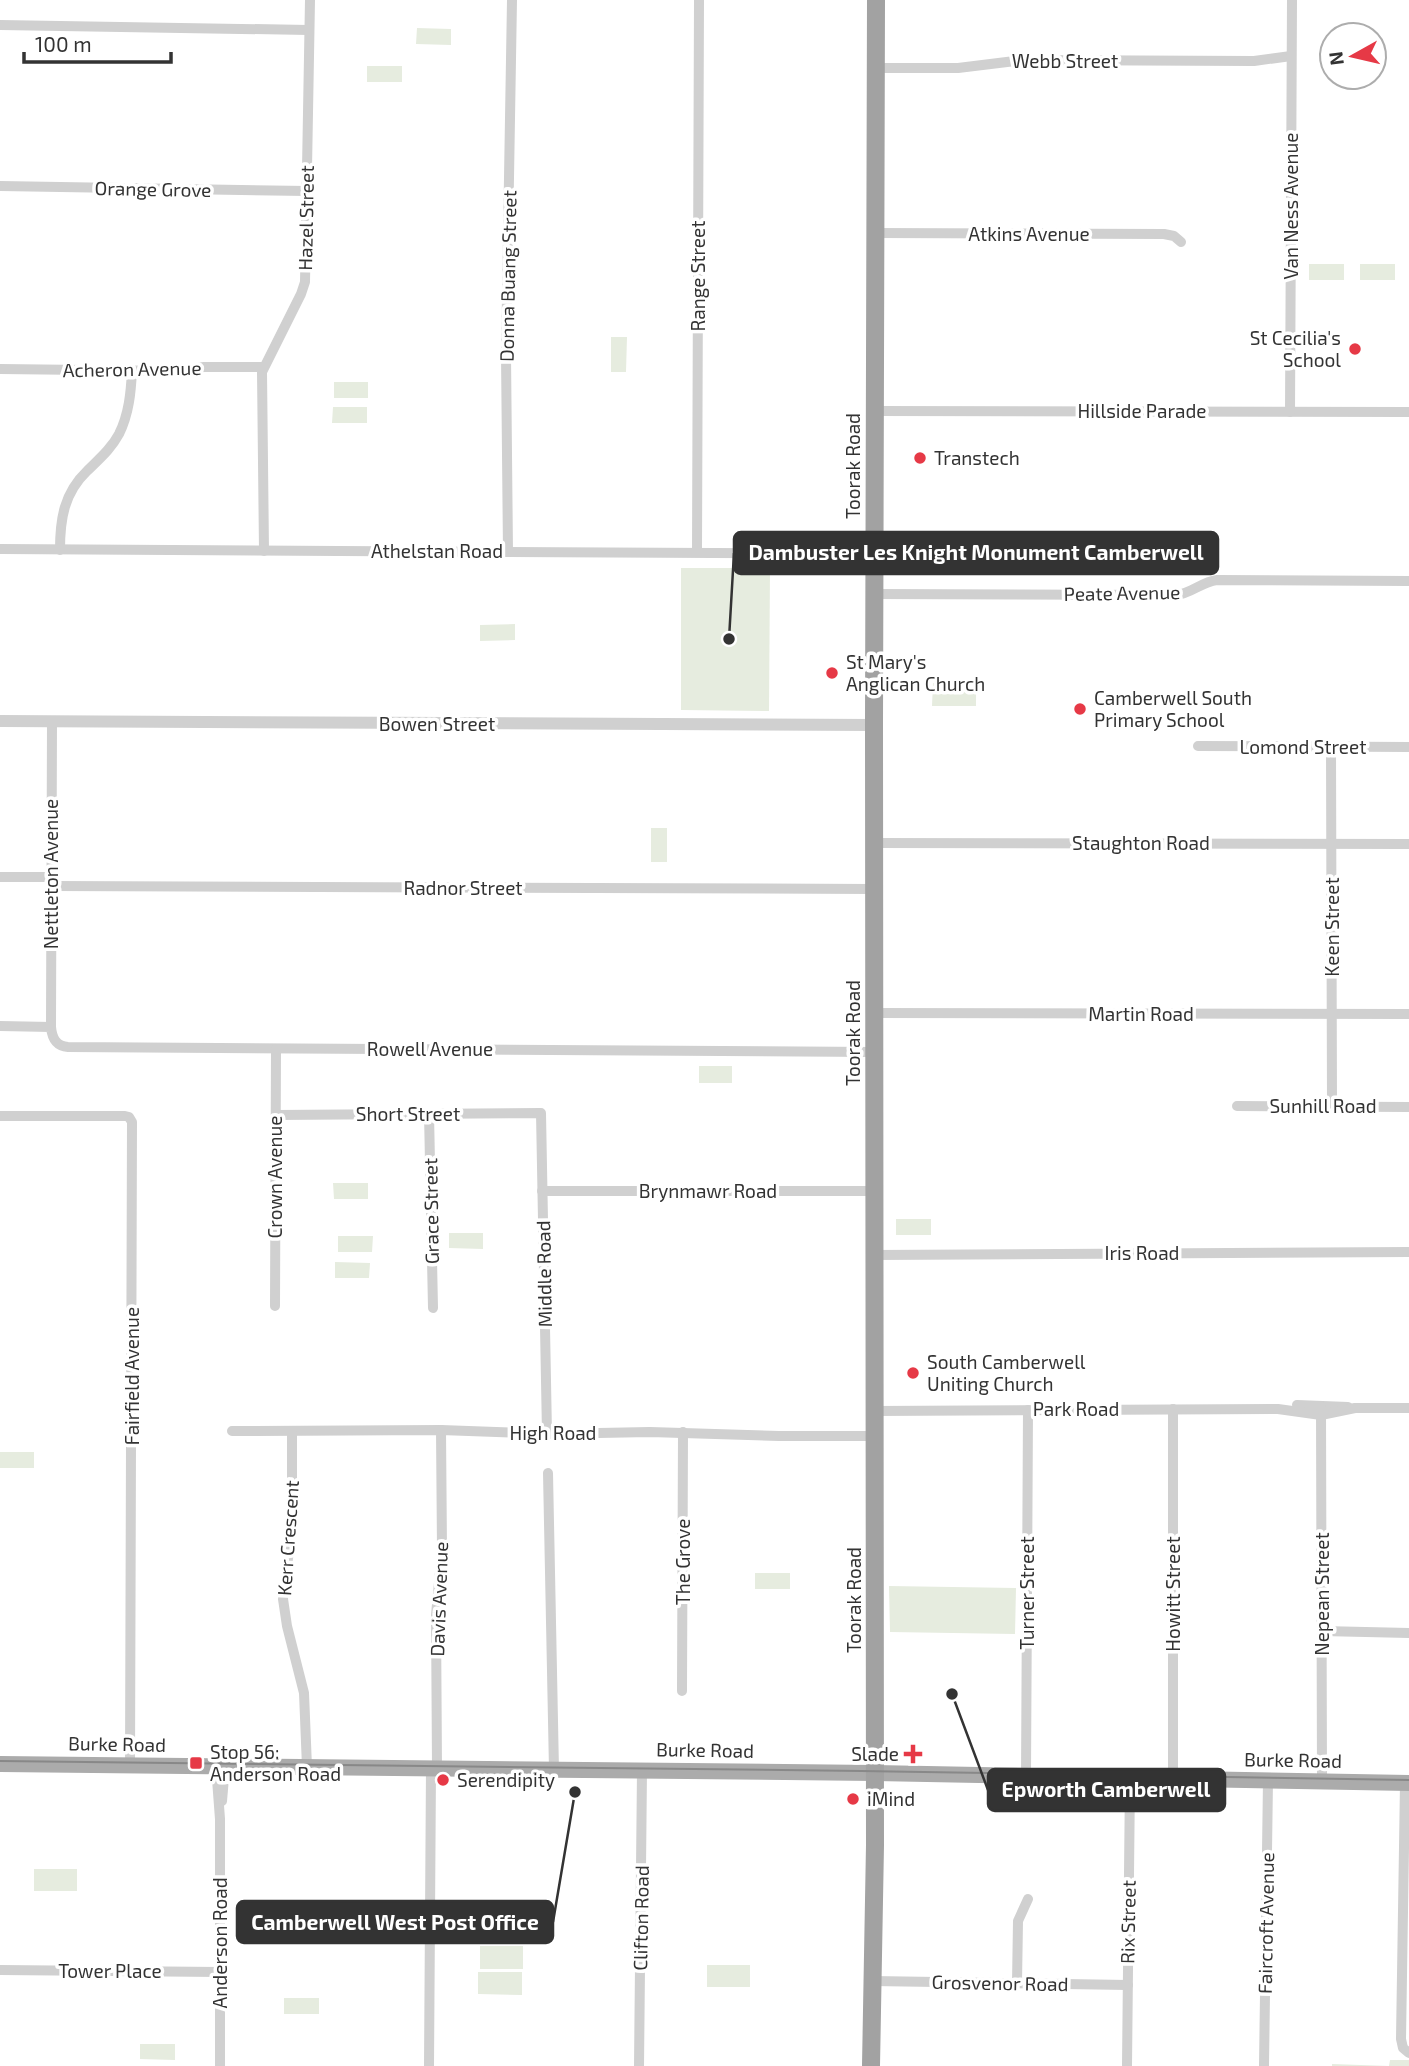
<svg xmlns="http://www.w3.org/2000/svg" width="1409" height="2066" font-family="'Exo 2',sans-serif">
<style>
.green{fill:#e6ecdf}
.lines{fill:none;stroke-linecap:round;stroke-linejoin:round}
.minor{stroke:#d0d0d0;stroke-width:10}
.tertiary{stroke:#d0d0d0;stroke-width:12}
.primary{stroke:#ababab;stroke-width:16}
.trunk{stroke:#a2a2a2;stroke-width:18}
.tram{stroke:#888;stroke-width:2}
.poi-dot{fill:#e63946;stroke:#fff;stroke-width:2.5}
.labels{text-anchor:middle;stroke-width:7;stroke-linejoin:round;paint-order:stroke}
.street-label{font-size:19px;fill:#333;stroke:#fff}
.poi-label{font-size:19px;fill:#333;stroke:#fff;text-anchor:start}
.leader{fill:none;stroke:#333;stroke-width:2.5}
.callout-dot{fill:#333;stroke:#fff;stroke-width:2.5}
.callout{fill:#333;stroke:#333;stroke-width:2.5}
.callout-label{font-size:21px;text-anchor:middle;font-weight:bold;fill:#fff}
</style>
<rect width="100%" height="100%" fill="#fff"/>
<g class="green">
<path d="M417 28 451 29V45L416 44Z"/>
<rect x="367" y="66" width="35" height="16"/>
<rect x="1309" y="264" width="35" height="16"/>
<rect x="1360" y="264" width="35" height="16"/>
<path d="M611 337H627L626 372H611Z"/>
<rect x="334" y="382" width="34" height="16"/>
<path d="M333 407H367V423H332Z"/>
<path d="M681 568H770L769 711 681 710Z"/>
<path d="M515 624V640L480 641V625Z"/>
<path d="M933 683H976V706H932Z"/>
<rect x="651" y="828" width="16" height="34"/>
<rect x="699" y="1066" width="33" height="17"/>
<path d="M333 1183H368V1199H334Z"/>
<rect x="896" y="1219" width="35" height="16"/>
<path d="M449 1233H483V1249L449 1248Z"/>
<path d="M338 1236H373L372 1252H338Z"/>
<path d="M335 1262 370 1263 369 1278H335Z"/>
<rect x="0" y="1452" width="34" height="16"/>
<rect x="755" y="1573" width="35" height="16"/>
<path d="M889 1586 1016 1588 1015 1634 890 1632Z"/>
<rect x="34" y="1869" width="43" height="22"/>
<rect x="480" y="1946" width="43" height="23"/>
<rect x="707" y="1965" width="43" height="22"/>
<path d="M478 1972H522V1995L478 1994Z"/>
<rect x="284" y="1998" width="35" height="16"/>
<path d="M140 2044H175V2060L140 2059Z"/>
<path d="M1390 2060H1409V2066H1332V2064L1389 2066Z"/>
</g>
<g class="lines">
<g class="minor">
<path d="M0 25 309 30"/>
<path d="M876 68H958L1023 60 1254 61 1291 56"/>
<path d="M0 186 307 191"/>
<path d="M875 233 1164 234 1174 236 1181 242"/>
<path d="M0 369 173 371 204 367H263"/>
<path d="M874 411 1409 412"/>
<path d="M1290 412 1292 0"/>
<path d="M0 549 874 554"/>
<path d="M60 550C60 519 64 493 87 471 99 459 111 449 119 434 129 414 131 392 132 370"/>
<path d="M264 551 262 372 301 294 305 282 310 0"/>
<path d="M508 552 506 355 512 0"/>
<path d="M697 552 699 0"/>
<path d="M874 594 1176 595C1191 594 1201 582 1217 580L1409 581"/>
<path d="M1198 746 1409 747"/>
<path d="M1331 747 1332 1106"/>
<path d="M874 843 1409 844"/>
<path d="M0 877H51"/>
<path d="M51 886 874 889"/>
<path d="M874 1013 1409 1014"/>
<path d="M0 1026 51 1027C52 1038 56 1046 68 1047L874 1052"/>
<path d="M51 1027 52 721"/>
<path d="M1237 1106 1409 1107"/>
<path d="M429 1114 433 1308"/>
<path d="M276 1115 541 1113 547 1434"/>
<path d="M0 1116H125L129 1117 132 1122 130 1765"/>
<path d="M542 1191H874"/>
<path d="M874 1255 1409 1252"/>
<path d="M275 1306 276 1049"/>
<path d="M1297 1405 1348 1407"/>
<path d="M1321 1407 1322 1781"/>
<path d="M875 1411 1278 1409 1321 1415 1355 1408H1409"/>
<path d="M232 1431 441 1430 547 1434 650 1432 779 1436H875"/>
<path d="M292 1432V1526L283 1599 287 1626 304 1693 307 1767"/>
<path d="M548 1473 554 1770"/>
<path d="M1322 1631 1409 1633"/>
<path d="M682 1691 683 1432"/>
<path d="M216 1766 220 1819V2066"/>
<path d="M437 1768 436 1615 442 1550 441 1430"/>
<path d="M1026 1776 1028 1410"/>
<path d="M1173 1779V1409"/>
<path d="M1405 1783 1401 2039 1403 2048 1409 2053"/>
<path d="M222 1801 225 1766"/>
<path d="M0 1970 220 1972"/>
<path d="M872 1981 1128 1985"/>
<path d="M1017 1983 1018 1921 1028 1899"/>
<path d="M429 2066 431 1768"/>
<path d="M639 2066 642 1770"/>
<path d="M1127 2066 1130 1778"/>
<path d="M1264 2066 1268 1780"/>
</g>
<path class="tertiary" d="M0 721 874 725"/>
<path class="primary" d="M0 1764 875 1773 1409 1783"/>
<path class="trunk" d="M871 2066 875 1845 874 725 876 0"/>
<path class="tram" d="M0 1761 861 1771 1409 1780"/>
</g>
<g class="poi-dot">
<circle cx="1355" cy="349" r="7"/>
<circle cx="920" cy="458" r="7"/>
<circle cx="832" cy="673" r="7"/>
<circle cx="1080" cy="709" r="7"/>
<circle cx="913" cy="1373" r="7"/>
<path d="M909.5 1743.5h7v7h7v7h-7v7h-7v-7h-7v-7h7z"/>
<rect x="189" y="1756" width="14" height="14" rx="3.5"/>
<circle cx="443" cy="1780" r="7"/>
<circle cx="853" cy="1799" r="7"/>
</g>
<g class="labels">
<g class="street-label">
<text x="1065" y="68">Webb Street</text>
<text transform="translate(153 189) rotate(1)" y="7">Orange Grove</text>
<text transform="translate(1291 206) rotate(-90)" y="7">Van Ness Avenue</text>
<text transform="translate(306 218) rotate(-89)" y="7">Hazel Street</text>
<text x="1029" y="241">Atkins Avenue</text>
<text transform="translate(508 276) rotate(-89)" y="7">Donna Buang Street</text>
<text transform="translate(698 276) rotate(-90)" y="7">Range Street</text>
<text transform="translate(132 369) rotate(-1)" y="7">Acheron Avenue</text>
<text x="1142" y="418">Hillside Parade</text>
<text transform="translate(853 466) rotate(-90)" y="7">Toorak Road</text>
<text x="437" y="558">Athelstan Road</text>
<text transform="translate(1122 593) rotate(-1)" y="7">Peate Avenue</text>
<text x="437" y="731">Bowen Street</text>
<text x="1303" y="754">Lomond Street</text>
<text x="1141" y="850">Staughton Road</text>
<text transform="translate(51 874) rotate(-90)" y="7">Nettleton Avenue</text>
<text x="463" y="895">Radnor Street</text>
<text transform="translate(1332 927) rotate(-90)" y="7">Keen Street</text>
<text x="1141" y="1021">Martin Road</text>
<text transform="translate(853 1033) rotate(-90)" y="7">Toorak Road</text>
<text x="430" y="1056">Rowell Avenue</text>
<text x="1323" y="1113">Sunhill Road</text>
<text x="408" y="1121">Short Street</text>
<text transform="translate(275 1177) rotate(-90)" y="7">Crown Avenue</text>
<text x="708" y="1198">Brynmawr Road</text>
<text transform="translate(431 1211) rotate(-91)" y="7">Grace Street</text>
<text x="1142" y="1260">Iris Road</text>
<text transform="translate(544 1274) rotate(-91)" y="7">Middle Road</text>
<text transform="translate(132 1376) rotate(-90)" y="7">Fairfield Avenue</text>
<text x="1076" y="1416">Park Road</text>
<text x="553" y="1440">High Road</text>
<text transform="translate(288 1538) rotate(-86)" y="7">Kerr Crescent</text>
<text transform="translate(683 1562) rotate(-90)" y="7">The Grove</text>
<text transform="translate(1027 1593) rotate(-90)" y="7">Turner Street</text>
<text transform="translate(1173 1594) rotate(-90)" y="7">Howitt Street</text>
<text transform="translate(1322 1594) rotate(-90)" y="7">Nepean Street</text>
<text transform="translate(439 1599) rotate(-88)" y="7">Davis Avenue</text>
<text transform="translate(854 1600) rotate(-90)" y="7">Toorak Road</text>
<text transform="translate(117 1744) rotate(1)" y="7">Burke Road</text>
<text transform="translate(705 1750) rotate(1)" y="7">Burke Road</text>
<text transform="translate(1293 1760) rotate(1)" y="7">Burke Road</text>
<text transform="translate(641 1918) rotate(-89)" y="7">Clifton Road</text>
<text transform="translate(1128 1922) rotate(-89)" y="7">Rix Street</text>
<text transform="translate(1266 1923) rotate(-89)" y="7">Faircroft Avenue</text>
<text transform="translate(220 1943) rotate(-90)" y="7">Anderson Road</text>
<text x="110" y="1978">Tower Place</text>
<text transform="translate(1000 1983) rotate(1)" y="7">Grosvenor Road</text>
</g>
<g class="poi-label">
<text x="1341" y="345" text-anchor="end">St Cecilia's<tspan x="1341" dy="22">School</tspan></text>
<text x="934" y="465">Transtech</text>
<text x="846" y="669">St Mary's<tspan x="846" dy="22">Anglican Church</tspan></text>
<text x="1094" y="705">Camberwell South<tspan x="1094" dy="22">Primary School</tspan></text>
<text x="927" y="1369">South Camberwell<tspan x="927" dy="22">Uniting Church</tspan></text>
<text x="210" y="1759">Stop 56:<tspan x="210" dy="22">Anderson Road</tspan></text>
<text x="899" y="1761" text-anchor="end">Slade</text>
<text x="457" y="1787">Serendipity</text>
<text x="867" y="1806">iMind</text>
</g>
</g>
<path class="leader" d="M729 639L734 553M952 1694L988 1790M575 1792L553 1922"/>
<g class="callout-dot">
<circle cx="729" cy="639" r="7"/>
<circle cx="952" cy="1694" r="7"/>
<circle cx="575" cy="1792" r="7"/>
</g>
<g class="callout">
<rect x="734" y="532" width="484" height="42" rx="7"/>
<rect x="988" y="1769" width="237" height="42" rx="7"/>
<rect x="237" y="1901" width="316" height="42" rx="7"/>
</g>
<g class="callout-label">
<text x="976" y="560">Dambuster Les Knight Monument Camberwell</text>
<text x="1106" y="1797">Epworth Camberwell</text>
<text x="395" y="1930">Camberwell West Post Office</text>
</g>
<g transform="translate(1353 56) rotate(262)"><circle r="33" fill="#ffffff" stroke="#adadad" stroke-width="2"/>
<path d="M0-5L12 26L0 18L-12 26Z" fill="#e63946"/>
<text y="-10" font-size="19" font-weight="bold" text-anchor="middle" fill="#333333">N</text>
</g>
<path d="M24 52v10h147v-10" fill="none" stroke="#333333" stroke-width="3.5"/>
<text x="35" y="52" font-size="21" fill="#333333" stroke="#ffffff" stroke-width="5" paint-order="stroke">100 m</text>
</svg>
